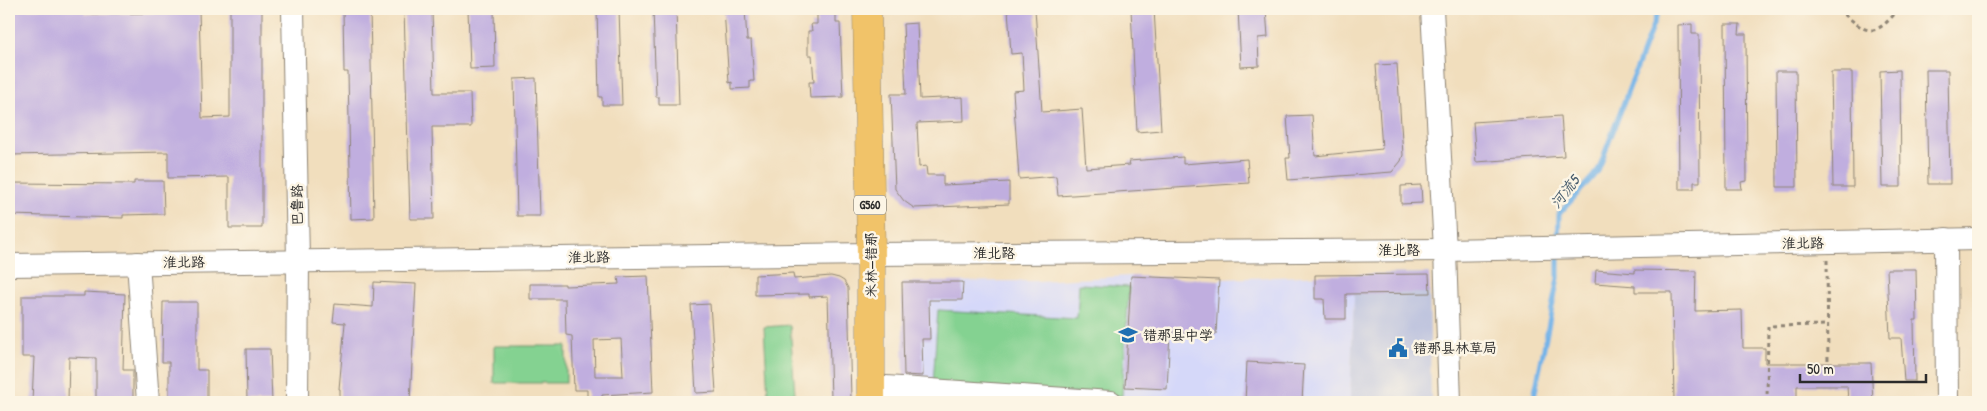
<svg xmlns="http://www.w3.org/2000/svg" width="1987" height="411" font-family="'Patrick Hand','LXGW WenKai TC',sans-serif">
<style>
.built{fill:#d5d8f9}
.industrial{fill:#bdc3de}
.green{fill:#84d291;stroke:#587e5e}
.lines{fill:none;stroke-linecap:round;stroke-linejoin:round}
.stream{stroke:#75b4e8;stroke-width:5}
.building{fill:#c0aedf;fill-rule:evenodd}
.minor-casing{stroke:#8e8474;stroke-width:24}
.highway-casing{stroke:#8e8474;stroke-width:29}
.path{stroke:#8e8474;stroke-width:3;stroke-dasharray:4 4;stroke-linecap:butt}
.minor{stroke:#fff;stroke-width:22}
.highway{stroke:#f1c369;stroke-width:28}
.labels{text-anchor:middle;stroke-width:5;stroke-linejoin:round;paint-order:stroke}
.shield{fill:#fcf5e5;stroke:#6a6863;stroke-width:1}
.shield-label{font-size:12px;font-weight:bold;fill:#2b2b2b}
.street-label{font-size:14px;fill:#2b2b2b;stroke:#fcf5e5}
.poi-label{font-size:14px;fill:#2b2b2b;stroke:#fcf5e5;text-anchor:start}
.water-label{font-size:15px;font-style:italic;fill:#455b6d;stroke:#fcf5e5}
</style>
<rect width="100%" height="100%" fill="#fcf5e5"/>
<filter id="ink" filterUnits="userSpaceOnUse"><feTurbulence type="fractalNoise" baseFrequency=".02" numOctaves="2"/><feDisplacementMap in="SourceGraphic" scale="10" xChannelSelector="R" yChannelSelector="G"/><feConvolveMatrix kernelMatrix="1 2 1 2 8 2 1 2 1" color-interpolation-filters="sRGB"/></filter>
<filter id="wash" filterUnits="userSpaceOnUse"><feTurbulence type="fractalNoise" baseFrequency=".0096" numOctaves="4" result="noise"/><feDisplacementMap in="SourceGraphic" scale="20" xChannelSelector="R" yChannelSelector="G"/><feGaussianBlur stdDeviation="1.12" result="paint"/><feColorMatrix in="noise" values="0 0 0 0 0 0 0 0 0 0 0 0 0 0 0 0 0 1.4 0 .05"/><feComposite in="paint" operator="in"/></filter>
<g filter="url(#wash)">
<rect width="100%" height="100%" fill="#f1debd"/>
<path class="built" d="M1355 274 1350 402H904L902 282 1037 281 1131 276 1219 280 1223 279Z"/>
<path class="industrial" d="M1429 273 1431 402H1350L1355 274Z"/>
<g class="green">
<path d="M1079 284 1129 287 1122 396 933 384 938 310 1077 318Z"/>
<path d="M790 325 795 394 768 396 764 327Z"/>
<rect x="494" y="346" width="72" height="37"/>
</g>
<g class="lines">
<g class="stream">
<path d="M1558 242 1559 214 1598 171 1659 9"/>
<path d="M1533 402 1558 278V253"/>
</g>
</g>
<g id="blocks">
<g class="building">
<path d="M9 9H86V14L165 13V9H199L202 118 230 117V9H262V228H229V177L168 178V152L9 155Z"/>
<path d="M343 9H370L374 218 351 219 348 72H344Z"/>
<path d="M404 9H432L434 93H470L471 127H432L434 219H410Z"/>
<path d="M468 9H494L495 68 470 69Z"/>
<path d="M597 9H619L622 105H602V97H599Z"/>
<path d="M653 9H676L679 105H659V97H656Z"/>
<path d="M724 9H745L747 40H751L754 81H750V88L732 89V82L729 83Z"/>
<path d="M817 9H836V23H840L843 97 810 98 809 82H814L812 55H808V31H812L811 24H817Z"/>
<path d="M1008 9H1035L1042 112 1082 109 1086 168 1130 165 1129 161 1183 157V164L1247 159 1249 183 1058 196 1056 176 1019 179 1013 91 1024 90 1022 53 1011 54Z"/>
<path d="M1131 9H1154L1161 130 1137 132Z"/>
<path d="M1238 9H1266L1268 37 1258 38 1259 66 1241 67Z"/>
<path d="M917 23 920 99 963 97 964 121 917 123 919 167 926 166 927 175H943V185L1009 182V204L914 208 904 201 895 189 891 94H906L903 24Z"/>
<path d="M1692 24V34H1699L1700 182H1694V189H1679L1678 25Z"/>
<path d="M1725 24H1740L1739 34H1746L1747 181 1741 182 1742 189H1726Z"/>
<path d="M1397 64 1403 155 1401 161 1392 172 1288 180 1286 158H1290L1287 116 1312 115 1315 156 1382 149 1376 65Z"/>
<path d="M1900 70 1901 187H1882L1880 71Z"/>
<path d="M1926 70H1948L1950 184H1928Z"/>
<path d="M1776 71H1796L1797 187H1777Z"/>
<path d="M1831 72H1852L1853 187H1833Z"/>
<path d="M536 78 540 216H517L514 79Z"/>
<path d="M1561 116 1564 156 1476 162 1473 122Z"/>
<path d="M134 181H163L164 214 123 215V218L9 215V183L134 184Z"/>
<path d="M1421 185 1422 203 1401 204V186Z"/>
<path d="M1887 269H1916L1917 320H1914L1915 381H1904L1901 338H1890Z"/>
<path d="M1596 270 1635 273V270L1696 271 1695 311 1742 310 1743 348H1765V363H1871L1873 402H1848L1847 386H1797V402H1674L1672 292H1635V286L1595 283Z"/>
<path d="M793 273 794 279 831 276 839 278 844 281 848 288 851 398H831L828 296 809 297V294L755 295V275Z"/>
<path d="M1429 274 1430 293 1346 294V319H1325L1324 299H1315V275Z"/>
<path d="M648 276 653 392 602 395V402H587V390H574L572 336 566 335 565 299H530V284H565V286L619 284 618 277ZM621 339 623 376H595L594 340Z"/>
<path d="M1131 276 1219 280 1216 334 1170 332 1167 389 1125 387Z"/>
<path d="M374 282 416 284 410 402H340V389H339L345 323 333 322 335 304 373 307Z"/>
<path d="M902 282H963L962 300H929L930 339H922L923 376 904 375Z"/>
<path d="M84 292 125 294 123 370H133V402H96V358L69 357 68 402H32L34 357H22V296H84Z"/>
<path d="M163 302H197V370H207V402H169V362H162Z"/>
<path d="M710 304 716 392 696 393 691 305Z"/>
<path d="M246 349H270L272 402H247Z"/>
<path d="M1247 362 1304 365 1302 402H1245Z"/>
</g>
</g>
</g>
<g filter="url(#ink)">
<use href="#blocks" fill-opacity="0" stroke="#8e8474" stroke-width="1"/>
<g class="lines">
<g class="minor-casing">
<g id="minor">
<path d="M293 9 298 260 297 402"/>
<path d="M1432 9 1445 250 1450 402"/>
<path d="M1946 239 1947 402"/>
<path d="M138 263 148 402"/>
<path d="M9 265 871 254 1445 250 1978 239"/>
<path d="M871 386 1111 402"/>
</g>
</g>
<g class="highway-casing">
<path id="highway" d="M867 9 871 254V402"/>
</g>
<g class="path">
<path d="M1838 9C1867 33 1872 41 1899 9"/>
<path d="M1827 260 1828 363"/>
<path d="M1767 402 1768 326 1828 325"/>
</g>
<use href="#minor" class="minor"/>
<use href="#highway" class="highway"/>
</g>
</g>
<defs>
<g id="school-bare" transform="scale(1.5)"><path d="M0-5L7-2L0 1L-7-2ZM-4 1L0 2.5L4 1V4Q0 6-4 4Z" fill="#1f6fb2" stroke="#fcf5e5" stroke-width="2.5" paint-order="stroke"/></g>
<g id="civic-bare" transform="scale(1.5)"><path d="M-.6-6.5H3V-4.5H.6V-3L4-1V1h2V6H-6V1h2V-1L-.6-3ZM-1.2 2.5V6h2.4V2.5Z" fill="#1f6fb2" stroke="#fcf5e5" stroke-width="2.5" paint-order="stroke"/></g>
</defs>
<g fill-rule="evenodd">
<use href="#school-bare" x="1128" y="335"/>
<use href="#civic-bare" x="1398" y="348"/>
</g>
<g class="labels">
<rect class="shield" x="854" y="195.5" width="32" height="19" rx="4"/>
<g class="shield-label">
<text x="870" y="209">G560</text>
</g>
<g class="street-label">
<text transform="translate(297 205) rotate(-91)" y="5">巴鲁路</text>
<text transform="translate(1803 243) rotate(-1)" y="5">淮北路</text>
<text x="1399" y="255">淮北路</text>
<text x="994" y="258">淮北路</text>
<text transform="translate(589 257) rotate(-1)" y="5">淮北路</text>
<text transform="translate(184 262) rotate(-1)" y="5">淮北路</text>
<text transform="translate(871 265) rotate(-90)" y="5">米林—错那</text>
</g>
<g class="poi-label">
<text x="1143" y="340">错那县中学</text>
<text x="1413" y="353">错那县林草局</text>
</g>
<g class="water-label">
<text transform="translate(1565 192) rotate(-52)" y="5">河流5</text>
</g>
</g>
<rect width="1987" height="411" fill="none" stroke="#fcf5e5" stroke-width="30"/>
<path d="M1800 374v8h126v-8" fill="none" stroke="#2b2b2b" stroke-width="2.5"/>
<text x="1807" y="374" font-size="15" fill="#2b2b2b" stroke="#fcf5e5" stroke-width="4" paint-order="stroke">50 m</text>
</svg>
